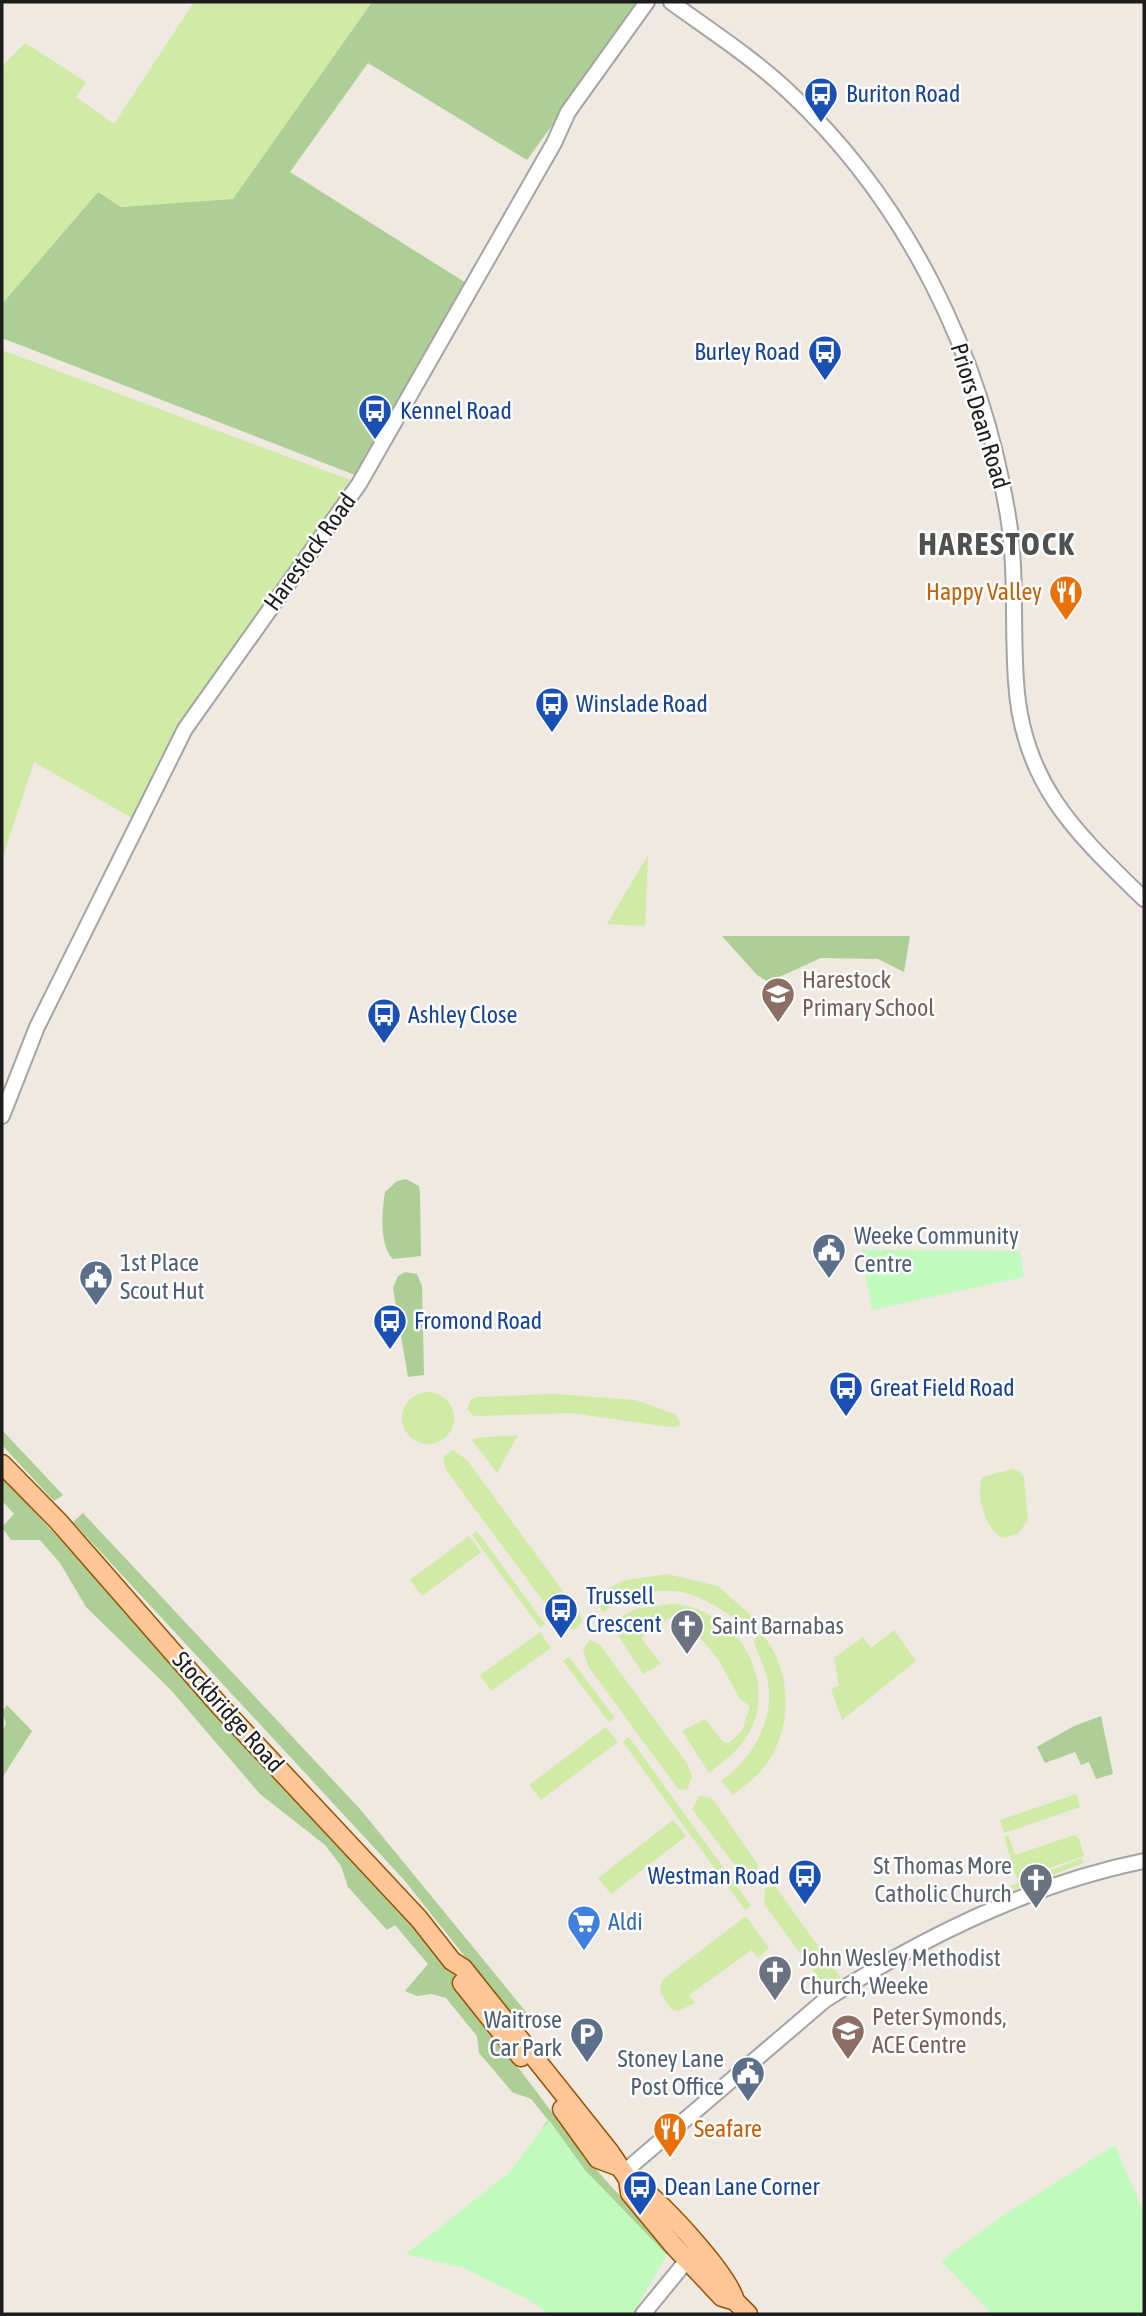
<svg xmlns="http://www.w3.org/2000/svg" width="1146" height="2316" font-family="'Asap Condensed',sans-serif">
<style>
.grass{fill:#d0eba6}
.forest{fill:#adcf96}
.park{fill:#c0fbbd}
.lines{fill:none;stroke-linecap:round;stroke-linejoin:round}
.minor-casing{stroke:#a4a4a4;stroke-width:18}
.major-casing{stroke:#965300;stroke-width:21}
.minor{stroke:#fff;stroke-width:14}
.major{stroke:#ffc698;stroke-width:18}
.labels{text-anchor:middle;stroke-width:5;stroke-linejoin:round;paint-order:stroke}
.transit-label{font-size:24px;fill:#164399;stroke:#fff;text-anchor:start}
.street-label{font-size:24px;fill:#1d1d1d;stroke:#fff}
.food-label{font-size:24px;fill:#c56008;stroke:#fff;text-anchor:end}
.education-label{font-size:24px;fill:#785e54;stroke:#fff;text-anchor:start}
.service-label{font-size:24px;fill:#4e5e75;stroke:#fff;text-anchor:start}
.worship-label{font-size:24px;fill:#5b616d;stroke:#fff;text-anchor:start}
.shop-label{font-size:24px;fill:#366cbe;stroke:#fff;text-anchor:start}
.district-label{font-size:32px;font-weight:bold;letter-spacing:2px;fill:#505050;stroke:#fff}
</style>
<rect width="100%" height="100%" fill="#efe9e2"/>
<g class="grass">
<path d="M194 2H372L233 200 121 207 98 192 2 304V66L25 43 86 82 76 97 114 124Z"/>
<path d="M2 350 350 480 260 621 185 729 139 822 34 762 2 860Z"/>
<path d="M648 855 645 926 607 924Z"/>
<circle cx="428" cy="1418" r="26"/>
<path d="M555 1394 635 1400 675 1414 680 1422 679 1426 669 1427 571 1413 474 1416 467 1409 471 1399 477 1397Z"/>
<path d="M518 1435 497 1473 472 1440 475 1438Z"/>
<path d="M453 1450 467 1460 581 1616 582 1622 576 1629 566 1630 561 1625 446 1470 443 1457Z"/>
<path d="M1012 1469 1019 1471 1024 1477 1028 1520 1018 1534 1002 1538C985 1528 975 1495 982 1477Z"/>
<path d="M477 1531 545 1624 540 1628 472 1535Z"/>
<path d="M469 1536 481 1552 422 1596 410 1580Z"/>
<path d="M667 1574 718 1586 756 1620 744 1626C693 1586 661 1578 603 1612L593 1597 622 1581Z"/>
<path d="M672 1604C732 1607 779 1675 750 1731 740 1750 725 1760 709 1773L682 1731 705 1719 723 1742 729 1743 742 1731 750 1706 740 1699 718 1659 678 1612 641 1638 661 1664 643 1674 610 1623 635 1609Z"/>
<path d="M894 1630 916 1661 842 1720 831 1689 839 1686 834 1658 863 1637 871 1648Z"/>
<path d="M540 1632 551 1648 491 1691 480 1675Z"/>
<path d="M760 1632C793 1667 794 1728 765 1766 756 1778 744 1786 733 1795L721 1781C751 1761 775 1720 768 1683 766 1668 757 1655 754 1641Z"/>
<path d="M590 1640 600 1645 688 1765 692 1777 687 1790 678 1789 588 1666 583 1649Z"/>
<path d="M569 1657 615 1718 609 1722 563 1661Z"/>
<path d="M606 1727 618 1742 541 1800 529 1785Z"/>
<path d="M629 1737 751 1906 745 1910 623 1742Z"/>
<path d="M1076 1794 1080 1807 1004 1833 1000 1820Z"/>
<path d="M699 1796 710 1797 714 1801 758 1865 756 1875 747 1878 741 1873 692 1809Z"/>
<path d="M673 1820 686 1836 611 1894 598 1878Z"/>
<path d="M1008 1835 1015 1855 1074 1835 1079 1839 1084 1856 1017 1879 1004 1837Z"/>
<path d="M1082 1858 1084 1863 997 1896 995 1892Z"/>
<path d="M775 1886 843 1981 828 1991 764 1904 765 1888Z"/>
<path d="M746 1916 769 1948 758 1958 752 1950 689 1995 695 2003 678 2011 671 2009 660 1992 662 1980Z"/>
</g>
<g class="forest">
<path d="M372 2H641L527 160 368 63 290 172 466 283 355 475 2 338V304L98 192 121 207 233 199Z"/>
<path d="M722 936H910L904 972 878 959 821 958 768 982 757 975Z"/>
<path d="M406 1179 419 1186 420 1192 421 1256 393 1259C379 1247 382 1209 385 1192L397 1181Z"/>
<path d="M405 1272 417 1274 422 1286 424 1375 408 1377 393 1288 398 1276Z"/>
<path d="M2 1430 63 1495 54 1501 2 1445Z"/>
<path d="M2 1477 354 1857 448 1966 508 2054 591 2164 669 2250 632 2314 543 2127 548 2120 531 2099 512 2092 486 2061 479 2053 477 2036 446 1998 431 1994 417 1996 405 1991 428 1964 395 1925 387 1930 348 1887 341 1866 325 1845 260 1794 170 1689 86 1607 60 1563 40 1540H11L2 1527 14 1514 2 1501Z"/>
<path d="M83 1513 360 1809 531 2018 520 2026 405 1881 73 1522Z"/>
<path d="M7 1705 32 1731 2 1778V1733L6 1723 2 1712Z"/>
<path d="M1101 1716 1113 1774 1096 1779 1089 1762 1081 1765 1075 1752 1045 1763 1037 1747 1074 1726Z"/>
</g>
<g class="park">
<path d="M861 1250 1020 1251 1024 1277 872 1310Z"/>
<path d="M549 2120 585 2170 667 2255 632 2314H550L525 2298 464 2268 406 2254 510 2172Z"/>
<path d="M1115 2145 1144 2214V2314H992L941 2261 998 2219Z"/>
</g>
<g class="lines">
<g class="minor-casing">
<g id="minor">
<path d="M671 2C711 31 753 58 789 92 908 203 982 357 1008 516 1017 570 1012 626 1016 681 1022 783 1075 832 1144 899"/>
<path d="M2 1116 37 1027 185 729 359 484 554 143 568 112 647 2"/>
<path d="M624 2172 825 2000C923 1937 1030 1884 1144 1861"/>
<path d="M643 2314 693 2253"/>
</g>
</g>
<g class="major-casing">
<g id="major">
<path d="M2 1464 58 1521 219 1705 419 1919 452 1961 463 1968 609 2151 628 2179 630 2193 674 2246 722 2297 735 2301 748 2314"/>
<path d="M462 1983 521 2057"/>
<path d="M562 2109 598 2159 617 2166"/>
<path d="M628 2179C653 2191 729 2275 735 2301"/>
</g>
</g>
<use href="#minor" class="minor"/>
<use href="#major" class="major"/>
</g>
<defs>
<g id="bus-pin" transform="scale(1.75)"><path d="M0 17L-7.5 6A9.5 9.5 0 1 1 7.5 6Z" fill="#1a4fb4" stroke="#fff"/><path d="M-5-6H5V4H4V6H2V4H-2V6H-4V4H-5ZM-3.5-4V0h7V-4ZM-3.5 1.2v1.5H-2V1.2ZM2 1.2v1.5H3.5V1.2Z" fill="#fff"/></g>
<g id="restaurant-pin" transform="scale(1.75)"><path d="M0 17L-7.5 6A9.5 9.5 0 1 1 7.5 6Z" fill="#e8710a" stroke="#fff"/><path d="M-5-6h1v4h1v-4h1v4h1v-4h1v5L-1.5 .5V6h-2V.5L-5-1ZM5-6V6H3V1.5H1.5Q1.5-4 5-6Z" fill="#fff"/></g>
<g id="school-pin" transform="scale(1.75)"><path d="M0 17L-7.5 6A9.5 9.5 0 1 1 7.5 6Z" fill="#8d6e63" stroke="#fff"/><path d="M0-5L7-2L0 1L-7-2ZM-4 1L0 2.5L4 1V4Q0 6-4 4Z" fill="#fff"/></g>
<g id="civic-pin" transform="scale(1.75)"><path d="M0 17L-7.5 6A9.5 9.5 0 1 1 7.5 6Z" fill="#5c6f8a" stroke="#fff"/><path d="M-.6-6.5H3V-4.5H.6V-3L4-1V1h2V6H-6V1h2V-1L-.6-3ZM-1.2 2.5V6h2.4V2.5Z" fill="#fff"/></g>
<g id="church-pin" transform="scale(1.75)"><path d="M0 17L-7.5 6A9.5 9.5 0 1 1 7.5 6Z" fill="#6b7280" stroke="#fff"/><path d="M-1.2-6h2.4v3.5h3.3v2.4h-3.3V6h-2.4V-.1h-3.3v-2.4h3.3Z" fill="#fff"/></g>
<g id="supermarket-pin" transform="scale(1.75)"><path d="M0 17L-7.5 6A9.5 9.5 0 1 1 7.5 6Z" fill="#3f7fe0" stroke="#fff"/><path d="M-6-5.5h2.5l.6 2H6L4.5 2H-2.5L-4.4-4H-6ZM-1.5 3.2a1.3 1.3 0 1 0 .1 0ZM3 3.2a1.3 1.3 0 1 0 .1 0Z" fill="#fff"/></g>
<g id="university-pin" transform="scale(1.75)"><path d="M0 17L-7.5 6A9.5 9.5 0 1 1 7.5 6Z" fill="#8d6e63" stroke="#fff"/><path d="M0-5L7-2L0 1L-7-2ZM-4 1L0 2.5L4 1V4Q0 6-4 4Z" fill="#fff"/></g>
<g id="parking-pin" transform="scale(1.75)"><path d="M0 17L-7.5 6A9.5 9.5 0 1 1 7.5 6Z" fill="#5c6f8a" stroke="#fff"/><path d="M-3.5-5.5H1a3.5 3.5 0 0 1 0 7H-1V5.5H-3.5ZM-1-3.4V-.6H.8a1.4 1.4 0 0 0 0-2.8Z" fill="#fff"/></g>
</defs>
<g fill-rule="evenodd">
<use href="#bus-pin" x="821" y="94"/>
<use href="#bus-pin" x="825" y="352"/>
<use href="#bus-pin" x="375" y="411"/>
<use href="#restaurant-pin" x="1066" y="592"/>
<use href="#bus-pin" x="552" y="704"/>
<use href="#school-pin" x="778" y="994"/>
<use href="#bus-pin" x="384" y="1015"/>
<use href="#civic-pin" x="829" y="1250"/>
<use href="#civic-pin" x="96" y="1277"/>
<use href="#bus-pin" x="390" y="1321"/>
<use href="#bus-pin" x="846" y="1388"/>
<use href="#bus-pin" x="561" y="1610"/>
<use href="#church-pin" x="687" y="1626"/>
<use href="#bus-pin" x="805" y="1876"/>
<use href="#church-pin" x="1036" y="1880"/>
<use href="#supermarket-pin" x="584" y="1922"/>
<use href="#church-pin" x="775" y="1972"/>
<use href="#university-pin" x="848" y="2031"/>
<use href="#parking-pin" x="587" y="2034"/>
<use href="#civic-pin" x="748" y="2073"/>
<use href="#restaurant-pin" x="670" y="2129"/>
<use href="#bus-pin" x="640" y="2187"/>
</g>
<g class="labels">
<g class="transit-label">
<text x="846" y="102">Buriton Road</text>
<text x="800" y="360" text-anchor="end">Burley Road</text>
<text x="400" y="419">Kennel Road</text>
<text x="576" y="712">Winslade Road</text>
<text x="408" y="1023">Ashley Close</text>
<text x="414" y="1329">Fromond Road</text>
<text x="870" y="1396">Great Field Road</text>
<text x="586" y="1604">Trussell<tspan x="586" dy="28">Crescent</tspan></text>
<text x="780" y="1884" text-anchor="end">Westman Road</text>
<text x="664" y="2195">Dean Lane Corner</text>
</g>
<g class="street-label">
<text transform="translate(980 416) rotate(73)" y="8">Priors Dean Road</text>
<text transform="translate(310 552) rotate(-54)" y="8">Harestock Road</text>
<text transform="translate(228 1712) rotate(48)" y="8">Stockbridge Road</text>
</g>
<g class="food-label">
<text x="1042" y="600">Happy Valley</text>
<text x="694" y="2137" text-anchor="start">Seafare</text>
</g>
<g class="education-label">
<text x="802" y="988">Harestock<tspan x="802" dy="28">Primary School</tspan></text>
<text x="872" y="2025">Peter Symonds,<tspan x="872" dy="28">ACE Centre</tspan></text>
</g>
<g class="service-label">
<text x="854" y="1244">Weeke Community<tspan x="854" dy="28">Centre</tspan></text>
<text x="120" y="1271">1st Place<tspan x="120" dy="28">Scout Hut</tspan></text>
<text x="562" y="2028" text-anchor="end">Waitrose<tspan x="562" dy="28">Car Park</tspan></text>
<text x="724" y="2067" text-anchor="end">Stoney Lane<tspan x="724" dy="28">Post Office</tspan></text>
</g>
<g class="worship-label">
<text x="712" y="1634">Saint Barnabas</text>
<text x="1012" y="1874" text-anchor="end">St Thomas More<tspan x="1012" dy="28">Catholic Church</tspan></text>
<text x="800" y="1966">John Wesley Methodist<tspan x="800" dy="28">Church, Weeke</tspan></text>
</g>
<g class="shop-label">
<text x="608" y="1930">Aldi</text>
</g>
<g class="district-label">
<text x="997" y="555">HARESTOCK</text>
</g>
</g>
<rect width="1146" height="2316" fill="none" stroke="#1d1d1d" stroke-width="7"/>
</svg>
